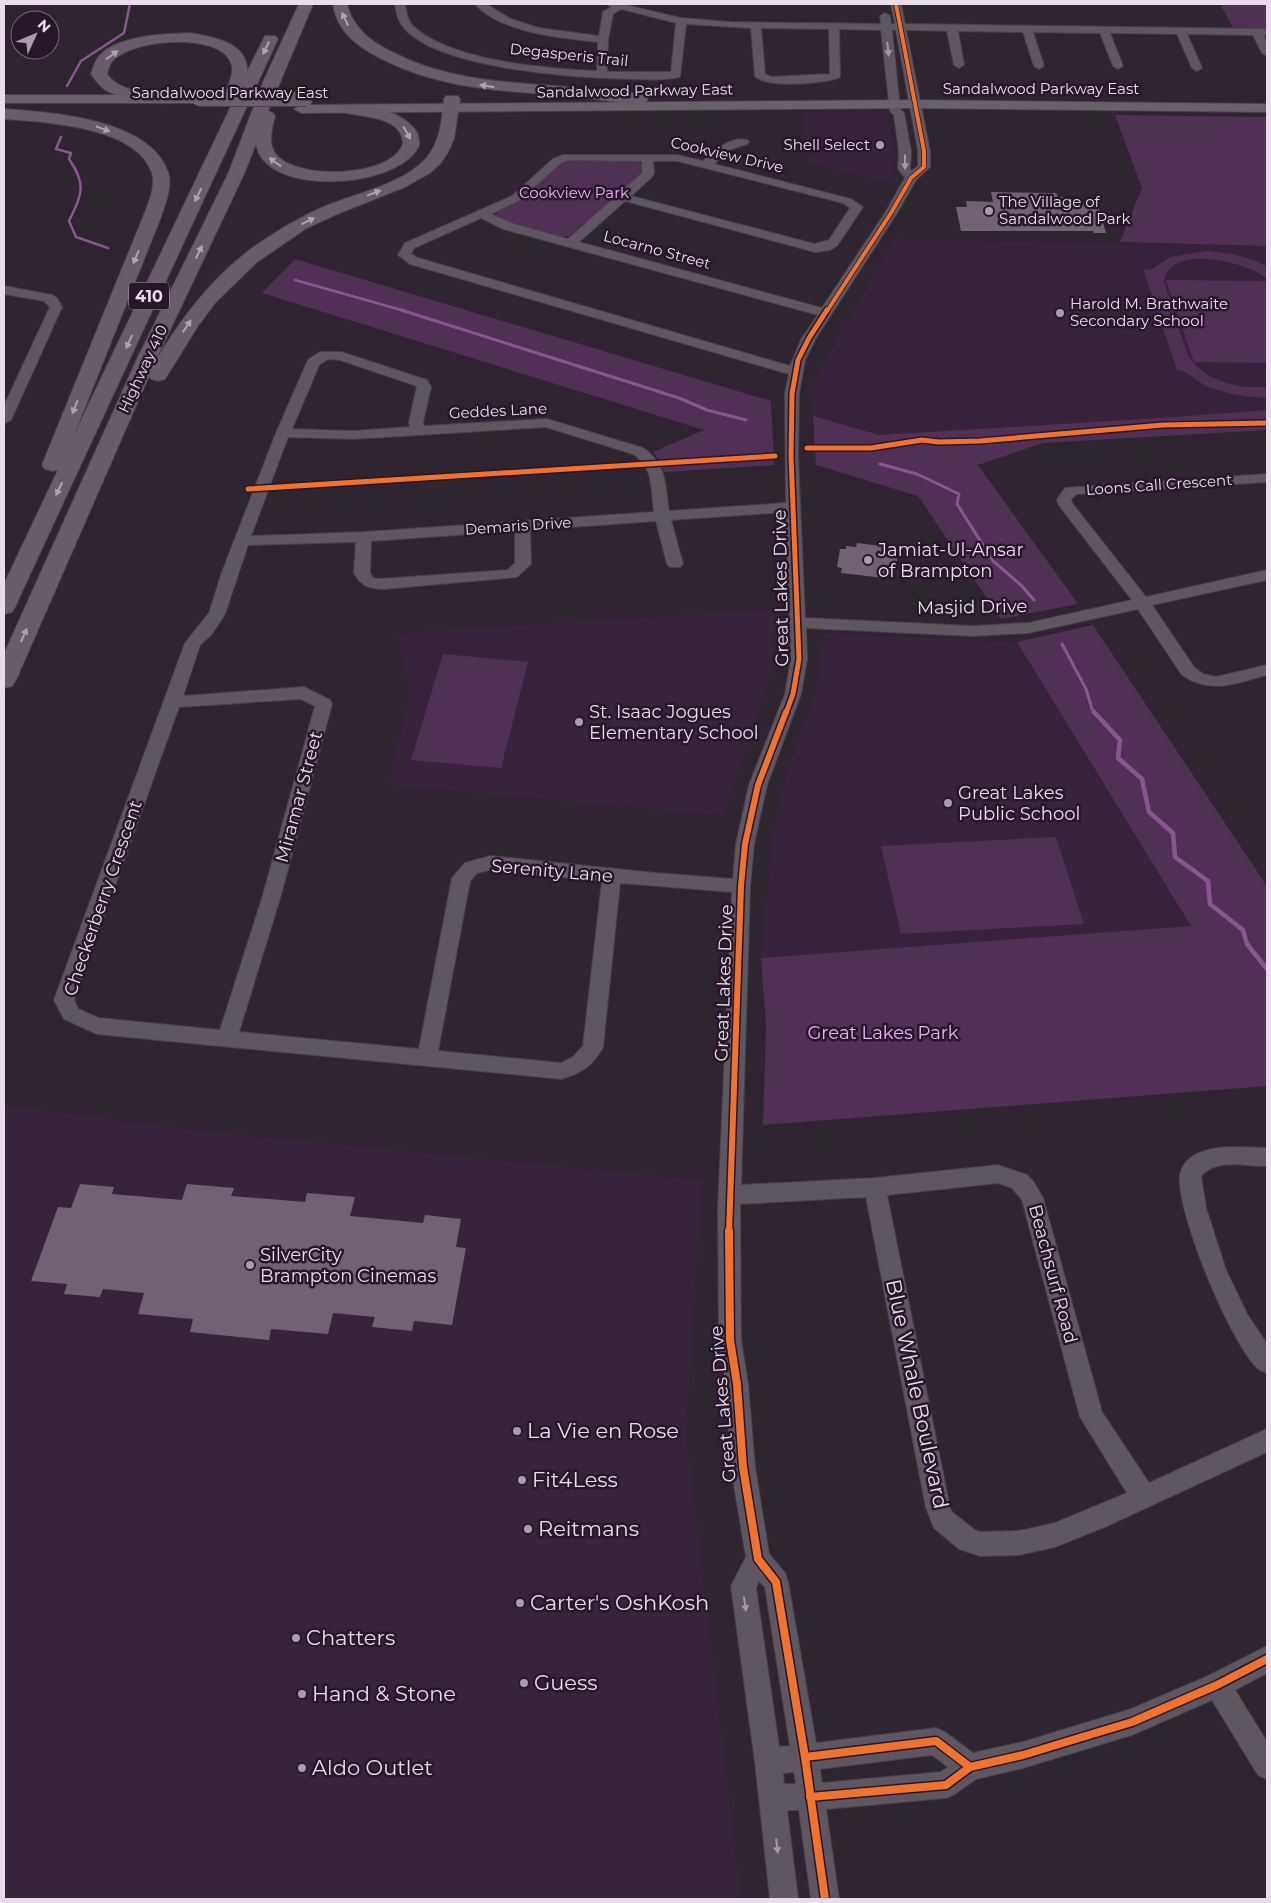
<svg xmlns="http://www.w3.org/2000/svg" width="1271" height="1903" font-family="Montserrat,sans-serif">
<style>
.built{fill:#38233c}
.green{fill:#503155}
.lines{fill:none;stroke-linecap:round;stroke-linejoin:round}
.stream-far2{stroke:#8a5692;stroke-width:2.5}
.stream-far1{stroke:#8a5692;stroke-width:3}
.stream{stroke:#8a5692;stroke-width:4.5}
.building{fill:#716273}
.minor-casing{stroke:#48404a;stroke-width:2}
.major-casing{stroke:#48404a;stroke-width:2}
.highway-casing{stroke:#48404a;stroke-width:2}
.minor{fill:#5e5660;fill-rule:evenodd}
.major{fill:#6a606c;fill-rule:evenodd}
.highway{fill:#685c6a;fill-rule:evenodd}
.major-bridge-casing{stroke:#48404a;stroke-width:16;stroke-linecap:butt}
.major-bridge{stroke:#6a606c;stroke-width:14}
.cycleway-far3-casing{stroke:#28162b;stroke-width:5.5}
.cycleway-far2-casing{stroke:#28162b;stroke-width:8}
.cycleway-far1-casing{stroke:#28162b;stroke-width:9}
.cycleway-casing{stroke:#28162b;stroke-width:11}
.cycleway-far3{stroke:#ef722f;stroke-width:4}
.cycleway-far2{stroke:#ef722f;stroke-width:5}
.cycleway-far1{stroke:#ef722f;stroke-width:6}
.cycleway{stroke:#ef722f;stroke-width:8}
.oneway{fill:#afa3b1}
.oneway2{fill:#a49aa6}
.poi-dot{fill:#a89daa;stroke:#28162b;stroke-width:2}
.labels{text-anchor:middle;stroke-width:5;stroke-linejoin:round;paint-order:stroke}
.far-street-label{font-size:15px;fill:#e9ddeb;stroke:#28162b}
.far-poi-label{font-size:15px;fill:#e9ddeb;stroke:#28162b;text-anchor:start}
.far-park-label{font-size:15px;fill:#efb1f9;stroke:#28162b}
.shield{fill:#28162b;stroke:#afa1b1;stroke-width:1}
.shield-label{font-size:16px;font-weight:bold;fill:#e9ddeb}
.poi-label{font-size:18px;fill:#e9ddeb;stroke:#28162b;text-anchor:start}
.street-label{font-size:18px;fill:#e9ddeb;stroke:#28162b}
.park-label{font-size:18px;fill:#efb1f9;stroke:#28162b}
.near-street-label{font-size:21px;fill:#e9ddeb;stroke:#28162b}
.near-poi-label{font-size:21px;fill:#e9ddeb;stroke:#28162b;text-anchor:start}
</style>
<rect width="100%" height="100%" fill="#2e2530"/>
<g class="built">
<path d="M803 112H887L889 115 895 160 890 183 808 163Z"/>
<path d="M894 239 1267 246V410L1160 418 879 435 813 416 815 379Z"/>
<path d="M776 609 771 673 723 816 389 785 410 688 397 633Z"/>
<path d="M824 633 1017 642 1191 926 761 958 773 833 786 774 816 693Z"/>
<path d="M4 1105 202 1131 702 1180 686 1432 741 1899H4Z"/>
</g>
<g class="green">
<path d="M1220 4H1267V29L1233 28Z"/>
<path d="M1115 115 1267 117V246L1120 242 1142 188Z"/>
<path d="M565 160H632L641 163V172L638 177 569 236C555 238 507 224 496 216L497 211 521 200Z"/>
<path d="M1207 251C1228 253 1248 256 1267 266V279C1247 261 1168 243 1164 282L1188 356 1196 366 1209 376 1226 383 1245 387H1267V398C1247 397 1227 394 1208 387 1199 383 1187 370 1177 370L1143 269 1151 270 1170 257Z"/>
<path d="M295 259 771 401 774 465 664 472 660 462 653 452 704 430 262 293Z"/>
<path d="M1166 280 1267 281V363L1194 362Z"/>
<path d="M1267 410V430L1043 443 978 465 1078 604 1001 619 918 496 816 465 813 416 879 435 1160 418Z"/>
<path d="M1093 625 1267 886V1086L763 1125 766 1025 761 958 1191 926 1017 642Z"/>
<path d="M443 654 528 662 501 768 411 760Z"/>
<path d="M1056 837 1084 924 901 934 881 846Z"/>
</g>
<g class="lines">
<g class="stream-far2">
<path d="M67 86 81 61 124 33 130 4"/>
<path d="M61 137 56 149 71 153 69 159C87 185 82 194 69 221L76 237 108 248"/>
<path d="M295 280 405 311"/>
</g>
<g class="stream-far1">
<path d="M401 310 679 398 707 410 746 420"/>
<path d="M880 464 917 474 959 494 957 504 993 561 1021 585 1034 600"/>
<path d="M1062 644 1086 689 1092 709 1095 713"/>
</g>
<path class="stream" d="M1094 712 1120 740 1118 758 1142 779 1149 812 1173 833 1175 857 1208 881 1210 904 1243 930 1247 944 1267 969"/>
</g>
<g class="building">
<path d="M991 192 1056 193 1058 197H1064L1065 203H1087L1089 209H1099L1106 233H1094L1093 231H961L956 207H967L966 201 993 202Z"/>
<path d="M857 543 889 547V552L898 553 895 572 885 571 884 578 841 573 842 568 837 567 840 549H846V546L856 547Z"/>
<path d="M80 1184 114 1187 112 1194 182 1200 187 1184 234 1188 231 1196 305 1202 307 1193 355 1197 350 1216 423 1223 425 1215 461 1219 456 1247 466 1248 452 1325 414 1321 412 1331 372 1327 375 1317 333 1313 328 1334 271 1329 269 1340 190 1332 193 1319 138 1314 144 1293 103 1289 100 1297 64 1294 67 1284 31 1281 58 1207 71 1208Z"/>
</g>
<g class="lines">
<g class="minor-casing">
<g id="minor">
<path d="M395 4H405C406 11 407 20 412 25 448 61 548 69 597 71L598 42C561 38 501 33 475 4H486L511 19 539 28 599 36 603 12 611 7 606 4H622L681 18 729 22 881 24 880 16 885 13 890 16 891 24H895L891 4H901L905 24 1267 29V35H1264L1267 43V56L1262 53 1253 35 1187 34 1202 68 1197 71 1192 68 1177 34 1110 33 1123 66 1118 69 1113 66 1100 33 1033 32 1044 66 1039 69 1034 66 1023 32 958 31 964 65 959 68 954 65 947 31 906 30 930 151V167L916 180 897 213 816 338 805 360 799 394 798 456 805 618 973 626 1028 623 1132 600 1058 504 1057 499 1065 488 1267 474V482L1077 494 1071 499 1072 503 1146 597 1267 570V580L1152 605 1194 667 1203 674 1216 677 1267 665V675C1236 683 1211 695 1182 675L1138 609 1028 633 973 636 806 628 807 659 801 694 767 785 754 844 750 886 741 1185 875 1178 998 1165 1027 1175 1033 1181 1043 1198 1102 1412 1149 1483 1267 1429V1452L1107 1526 1055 1547 1019 1555 980 1556 959 1549 934 1528 926 1508 866 1197 740 1204V1208L741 1340 748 1384 755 1467 769 1554 785 1573 788 1582 816 1743 936 1728 945 1732 973 1753 1023 1742 1131 1709 1208 1676 1267 1646V1673L1235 1690 1267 1742V1779L1258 1775 1212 1700 1132 1735 1023 1768 976 1779 955 1794 946 1798 826 1809 839 1899H811L799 1810H787L798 1899H770L755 1762 731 1586 746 1557 731 1467 726 1384 719 1340 718 1208 732 892 620 883 603 1047C593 1066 581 1073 561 1079L97 1034 64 1019 54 1000 185 643 209 613 222 572 276 433 308 360 320 352H341L427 380 431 387 423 422 424 426 547 419 643 448C667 463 665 486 669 511L786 503 785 394 789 374 410 264 398 255 405 243 512 196 553 159 563 155H677L703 161C715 151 730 136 747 140L749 142 747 144 729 150 714 164 851 199 863 207 837 246 830 250 815 252 625 201 579 242 822 308 885 213 905 178 898 169 899 151 894 115 890 111 881 30 839 29 840 76 839 78C822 83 767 89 755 76L751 28 686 24 680 77C664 81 646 79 630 79 578 78 439 69 404 28 398 21 396 13 395 4ZM621 9 676 23 671 72H607L608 39 613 14ZM761 28 829 29 830 74 771 77 765 74ZM892 30H896L918 151V166L912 171 910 169 911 151 904 113 900 109ZM568 160 642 161V173L568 239 511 223 491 214 520 200 561 163ZM653 161H677L843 203 850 208 829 240 815 244 631 196 652 177 654 173ZM481 218 503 229 818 315 802 338 790 366 418 258 411 254 414 248ZM328 359 340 360 417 386 409 422 410 427 353 431 292 429 319 365ZM546 427 633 454C654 467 651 490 654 512L364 532 251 536 288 437 353 439ZM786 512 791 659 785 694 749 785 736 844 733 879 656 873 490 856 465 863 452 878 419 1049 239 1032 281 895 332 704 330 700 304 687 183 696 200 645 212 634 225 614 248 545 356 542 354 573C361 586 370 589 384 589L517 577 531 564 530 530 656 521 667 564 670 567H680L683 564 671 520ZM515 531V563L508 570 380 579 373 578 370 573 371 541ZM301 699 315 706 263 895 220 1030 99 1018 78 1009 74 1000 179 707ZM490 870 602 881 583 1046 573 1057 561 1063 438 1051 470 881 477 873ZM998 1183 1012 1188 1022 1200 1080 1417 1127 1493 1055 1523 1019 1531 980 1532 975 1530 952 1512 950 1508 887 1195ZM759 1581 765 1587 790 1746 779 1747 756 1588ZM932 1755 948 1767 941 1772 822 1783 820 1769ZM794 1772 796 1784H784L783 1773Z"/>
<path d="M4 286 52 295 57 298 62 307 11 420 4 424V406L50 307 44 301 4 294Z"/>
<path d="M1233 1147 1267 1148V1166C1245 1166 1217 1158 1201 1176L1206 1208 1226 1270 1247 1314 1267 1344V1373C1265 1372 1262 1371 1260 1370 1234 1353 1170 1199 1181 1171 1188 1151 1215 1147 1233 1147Z"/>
</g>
</g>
<g class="major-casing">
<g id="major">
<path d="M4 95H199L206 99 199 103H4Z"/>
<path d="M915 100 1267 104V112L915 108 301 113 294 109 301 105Z"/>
</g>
</g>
<g class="highway-casing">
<g id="highway">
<path d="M299 4H313L268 111 273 113 275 116C272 128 268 142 275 153 294 181 394 178 403 143 402 116 361 117 342 112L340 109 342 106C364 100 424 116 419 146 397 190 264 197 256 144L244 174 154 364C183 314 220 267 270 236 287 225 305 215 323 207 355 193 413 183 432 150 441 135 442 116 444 99L446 96H458L460 99 454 139 447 154 440 164 430 173 405 187 335 215 307 228 257 262 215 303 198 326 165 379 158 381 151 379 149 376 16 680 12 686 4 688V654L137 359 228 174 264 80Z"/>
<path d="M333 4H347C353 28 370 41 392 52 451 83 516 82 581 88 603 89 625 90 646 96L648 99 646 102C632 106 590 98 574 96 504 91 441 90 378 57 356 46 336 29 333 4Z"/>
<path d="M190 33C212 37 249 42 247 72L265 36H275L278 39 15 607 12 612 4 614V584L58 470 52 471 45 469 42 465 143 217C148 204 156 187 152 173 137 126 44 122 4 119V109C51 112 150 119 168 172 173 186 165 204 161 217L74 435 233 102 226 100 224 97C227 88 235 73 231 63 220 31 127 39 111 63 109 66 108 71 107 74 122 95 151 90 174 96L176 99 174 102C157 106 118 99 104 89 99 85 95 80 91 74 93 69 94 63 97 59 113 35 165 34 190 33Z"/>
</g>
</g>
<use href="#minor" class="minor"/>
<use href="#major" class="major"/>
<use href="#highway" class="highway"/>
<g class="major-bridge-casing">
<path id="major-bridge" d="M199 99H306"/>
</g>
<use href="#major-bridge" class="major-bridge"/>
<g class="cycleway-far3-casing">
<path id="cycleway-far3" d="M827 311 891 213 911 178 924 167V151L896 4"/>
</g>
<g class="cycleway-far2-casing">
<g id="cycleway-far2">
<path d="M807 448H871L922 440 939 442 980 441 1163 425 1267 423"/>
<path d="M248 489 775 456"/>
<path d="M786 713 793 694 799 659 791 456 792 394 798 360 809 338 827 310"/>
</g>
</g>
<g class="cycleway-far1-casing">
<path id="cycleway-far1" d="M729 1232 741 886 745 844 758 785 786 712"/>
</g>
<g class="cycleway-casing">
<g id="cycleway">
<path d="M729 1231 730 1340 737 1384 743 1467 758 1559 776 1582 805 1757 825 1899"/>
<path d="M805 1757 936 1741 970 1767"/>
<path d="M810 1797 946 1785 970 1767 1023 1755 1132 1722 1217 1685 1267 1659"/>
</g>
</g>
<use href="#cycleway-far3" class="cycleway-far3"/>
<use href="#cycleway-far2" class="cycleway-far2"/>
<use href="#cycleway-far1" class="cycleway-far1"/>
<use href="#cycleway" class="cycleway"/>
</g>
<defs><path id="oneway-solid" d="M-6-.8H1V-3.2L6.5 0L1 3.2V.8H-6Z" transform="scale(1.25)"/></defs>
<g class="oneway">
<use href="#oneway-solid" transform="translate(345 19) rotate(-115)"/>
<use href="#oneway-solid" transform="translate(266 48) rotate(115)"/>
<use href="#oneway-solid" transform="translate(112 55) rotate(-36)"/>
<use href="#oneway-solid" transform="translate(487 86) rotate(-171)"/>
<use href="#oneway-solid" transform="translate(103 129) rotate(20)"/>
<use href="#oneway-solid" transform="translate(407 133) rotate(61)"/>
<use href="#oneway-solid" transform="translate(275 162) rotate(-144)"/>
<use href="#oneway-solid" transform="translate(374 193) rotate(-21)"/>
<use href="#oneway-solid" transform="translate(198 195) rotate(117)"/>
<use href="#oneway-solid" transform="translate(308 221) rotate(-26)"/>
<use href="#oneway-solid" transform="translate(199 252) rotate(-64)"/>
<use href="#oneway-solid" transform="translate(136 257) rotate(112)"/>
<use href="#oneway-solid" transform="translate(187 326) rotate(-56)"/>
<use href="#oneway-solid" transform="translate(129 342) rotate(114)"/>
<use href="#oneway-solid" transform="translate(75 407) rotate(112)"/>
<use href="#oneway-solid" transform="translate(59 489) rotate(115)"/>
<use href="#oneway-solid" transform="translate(24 635) rotate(-66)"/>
</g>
<g class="oneway2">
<use href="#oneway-solid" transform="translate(888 49) rotate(84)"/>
<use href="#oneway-solid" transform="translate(905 162) rotate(90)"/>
<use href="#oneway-solid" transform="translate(745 1604) rotate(82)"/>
<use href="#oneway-solid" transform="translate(777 1846) rotate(83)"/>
</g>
<g class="poi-dot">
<circle cx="880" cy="145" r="5"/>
<circle cx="989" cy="211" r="5"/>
<circle cx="1060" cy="313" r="5"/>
<circle cx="868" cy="560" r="5"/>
<circle cx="579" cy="722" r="5"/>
<circle cx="948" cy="803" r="5"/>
<circle cx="250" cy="1265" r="5"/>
<circle cx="517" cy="1431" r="5"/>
<circle cx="522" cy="1480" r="5"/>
<circle cx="528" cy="1529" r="5"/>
<circle cx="520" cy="1603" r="5"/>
<circle cx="296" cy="1638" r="5"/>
<circle cx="524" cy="1683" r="5"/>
<circle cx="302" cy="1694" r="5"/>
<circle cx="302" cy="1768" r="5"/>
</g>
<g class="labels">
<g class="far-street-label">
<text transform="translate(569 55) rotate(6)" y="5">Degasperis Trail</text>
<text x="1041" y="94">Sandalwood Parkway East</text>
<text transform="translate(635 91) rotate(-1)" y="5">Sandalwood Parkway East</text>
<text x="230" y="98">Sandalwood Parkway East</text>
<text transform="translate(727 155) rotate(13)" y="5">Cookview Drive</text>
<text transform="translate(657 250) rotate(15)" y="5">Locarno Street</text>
<text transform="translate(143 369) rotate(-65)" y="5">Highway 410</text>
<text transform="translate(498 411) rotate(-3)" y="5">Geddes Lane</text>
<text transform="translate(1159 485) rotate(-4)" y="5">Loons Call Crescent</text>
<text transform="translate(518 526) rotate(-4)" y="5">Demaris Drive</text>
</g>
<g class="far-poi-label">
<text x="870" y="150" text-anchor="end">Shell Select</text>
<text x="999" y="207">The Village of<tspan x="999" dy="17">Sandalwood Park</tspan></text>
<text x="1070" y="309">Harold M. Brathwaite<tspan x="1070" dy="17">Secondary School</tspan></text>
</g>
<g class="far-park-label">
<text x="574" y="198">Cookview Park</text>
</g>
<rect class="shield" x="129" y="282.5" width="40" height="27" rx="4"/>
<g class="shield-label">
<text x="149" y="302">410</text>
</g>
<g class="poi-label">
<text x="878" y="556">Jamiat-Ul-Ansar<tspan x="878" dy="21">of Brampton</tspan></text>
<text x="589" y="718">St. Isaac Jogues<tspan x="589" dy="21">Elementary School</tspan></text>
<text x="958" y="799">Great Lakes<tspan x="958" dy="21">Public School</tspan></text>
<text x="260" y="1261">SilverCity<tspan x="260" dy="21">Brampton Cinemas</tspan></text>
</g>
<g class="street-label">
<text transform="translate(781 588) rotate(-91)" y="6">Great Lakes Drive</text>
<text transform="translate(972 607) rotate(-1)" y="6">Masjid Drive</text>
<text transform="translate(299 797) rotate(-75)" y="6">Miramar Street</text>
<text transform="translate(552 871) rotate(5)" y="6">Serenity Lane</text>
<text transform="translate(103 898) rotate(-71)" y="6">Checkerberry Crescent</text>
<text transform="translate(724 983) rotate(-88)" y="6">Great Lakes Drive</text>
<text transform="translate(1053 1274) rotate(75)" y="6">Beachsurf Road</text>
<text transform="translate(723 1404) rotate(-95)" y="6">Great Lakes Drive</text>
</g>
<g class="park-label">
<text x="883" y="1039">Great Lakes Park</text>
</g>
<g class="near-street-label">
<text transform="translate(917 1394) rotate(78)" y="7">Blue Whale Boulevard</text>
</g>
<g class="near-poi-label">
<text x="527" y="1438">La Vie en Rose</text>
<text x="532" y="1487">Fit4Less</text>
<text x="538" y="1536">Reitmans</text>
<text x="530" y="1610">Carter's OshKosh</text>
<text x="306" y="1645">Chatters</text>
<text x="534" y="1690">Guess</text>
<text x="312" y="1701">Hand &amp; Stone</text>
<text x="312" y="1775">Aldo Outlet</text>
</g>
</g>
<rect width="1271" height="1903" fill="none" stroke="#e9ddeb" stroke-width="10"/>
<g transform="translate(35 35) rotate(46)"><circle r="24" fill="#28162b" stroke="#756678"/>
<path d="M0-4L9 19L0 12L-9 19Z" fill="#a89daa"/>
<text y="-8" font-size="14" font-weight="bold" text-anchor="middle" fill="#e9ddeb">N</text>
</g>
</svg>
